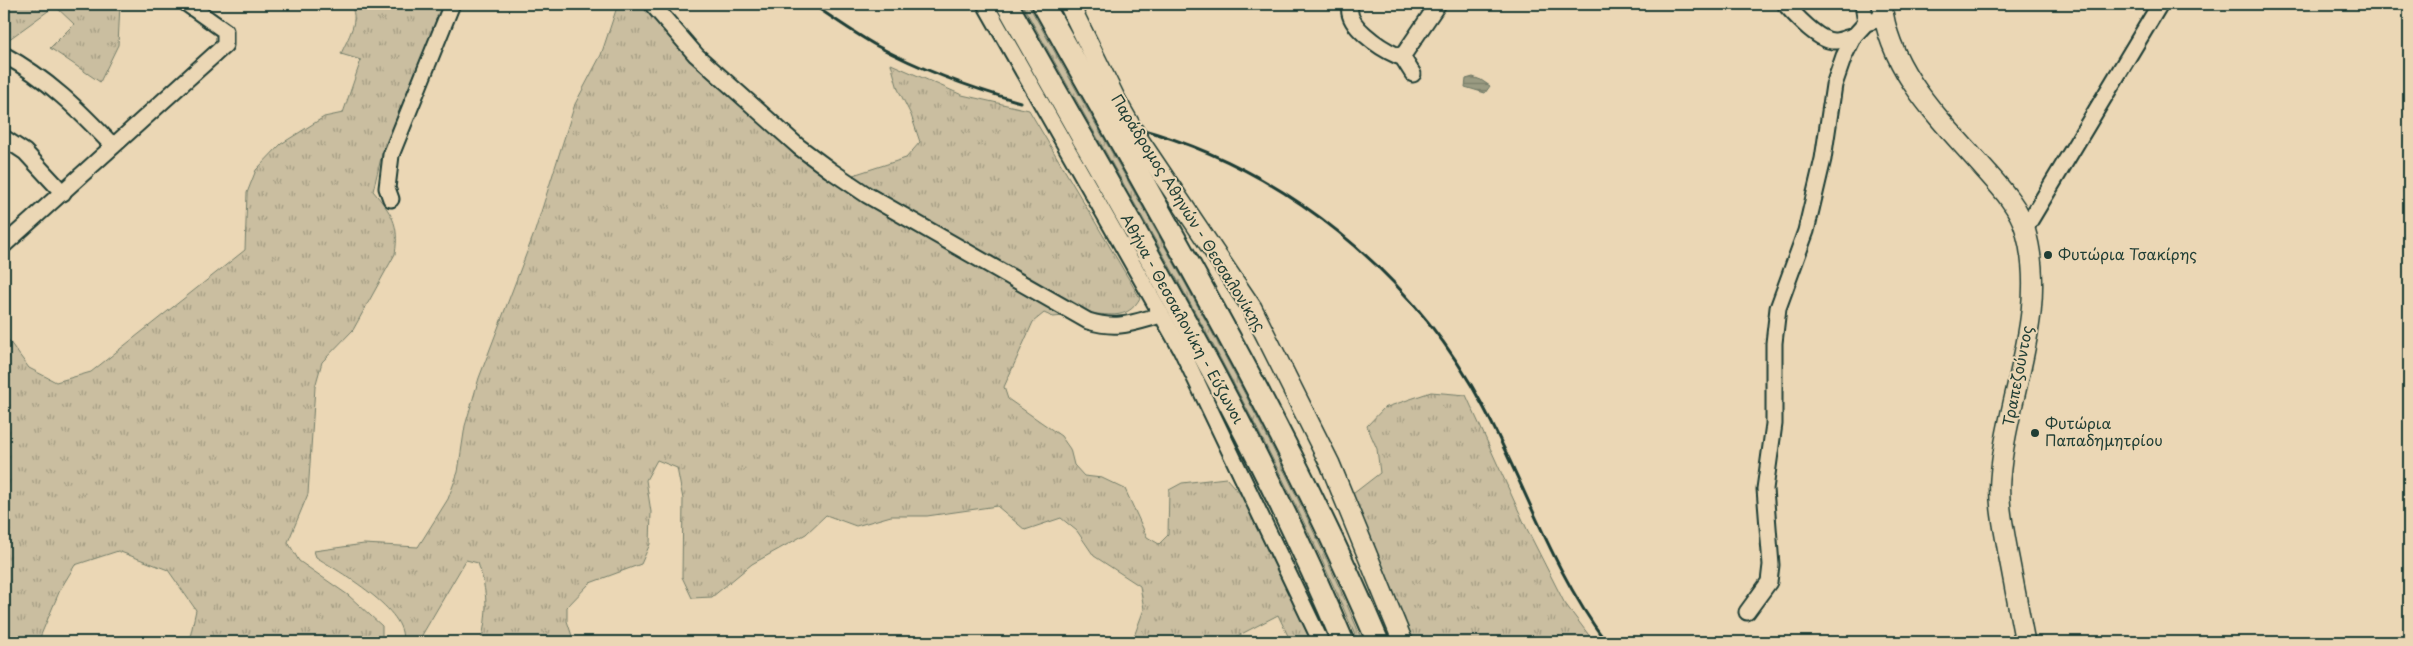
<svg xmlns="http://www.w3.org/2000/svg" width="2413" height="646" font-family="'Playpen Sans',sans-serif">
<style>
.grass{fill:url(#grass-tufts);stroke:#747e6a}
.water{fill:url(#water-rules);stroke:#697563}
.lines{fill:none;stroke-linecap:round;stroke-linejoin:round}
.minor-casing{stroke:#1f3d34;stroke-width:19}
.major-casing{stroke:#1f3d34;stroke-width:22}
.highway-casing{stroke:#1f3d34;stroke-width:25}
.minor{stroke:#ebd7b5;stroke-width:15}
.major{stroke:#ebd7b5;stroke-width:19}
.highway{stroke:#ebd7b5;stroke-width:21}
.rail{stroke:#1f3d34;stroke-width:3}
.poi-dot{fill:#1f3d34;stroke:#ebd7b5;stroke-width:2}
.labels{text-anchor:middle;stroke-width:4;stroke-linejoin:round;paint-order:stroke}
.street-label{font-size:15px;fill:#1f3d34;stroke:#ebd7b5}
.poi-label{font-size:15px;fill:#1f3d34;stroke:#ebd7b5;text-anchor:start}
</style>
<defs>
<pattern id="grass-tufts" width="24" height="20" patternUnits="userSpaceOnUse" patternTransform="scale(1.25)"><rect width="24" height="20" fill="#cabea0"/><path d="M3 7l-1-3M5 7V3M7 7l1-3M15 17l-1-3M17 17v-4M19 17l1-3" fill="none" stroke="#a39c83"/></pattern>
<pattern id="water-rules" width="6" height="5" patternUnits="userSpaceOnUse" patternTransform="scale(1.25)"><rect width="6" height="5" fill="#9a9b82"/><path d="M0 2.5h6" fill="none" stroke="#7d806b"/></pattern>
</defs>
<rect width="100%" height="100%" fill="#ebd7b5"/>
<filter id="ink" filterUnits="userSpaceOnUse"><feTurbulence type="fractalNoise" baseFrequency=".02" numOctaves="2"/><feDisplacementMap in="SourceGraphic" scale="10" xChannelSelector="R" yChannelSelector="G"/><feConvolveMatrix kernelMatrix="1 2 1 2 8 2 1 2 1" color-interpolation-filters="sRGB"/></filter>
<g filter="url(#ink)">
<g class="grass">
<path d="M4 4H120L118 45 100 82 50 48 74 24 55 6 8 40 4 37Z"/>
<path d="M349 4H443L382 154 373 191C391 213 400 223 395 254L353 330 322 362 315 387 308 494 288 542 299 561 348 595 382 626V642H189L196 610 168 570 118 551 75 565 60 590 38 642H4V334L29 368 56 382 91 372 245 250 247 193 256 170 281 144 324 117 343 113 361 60 341 54C347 39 362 18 349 4Z"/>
<path d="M618 4H640L684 51 759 118 790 150 823 174 840 186 1065 316 1053 317 1044 313 1033 322 1004 387 1008 399 1061 436 1070 449 1074 465 1084 476 1102 478 1125 489 1147 537 1159 544 1168 535 1169 490 1182 483 1226 478 1242 496 1260 529 1311 642H1291L1278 615 1226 642H1132L1144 609 1140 586 1094 556 1077 531 1061 518 1025 530 997 506 927 516H891L856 526 826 515 806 534 752 564 712 597 692 598 682 577 683 499 677 468 657 460 646 480 651 512 650 544 641 564 590 583 567 607V621L574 642H481C488 612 488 593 478 563L466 560 418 642H402C410 611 338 571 316 557L314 551 364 544 418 547 448 499 458 472 465 426 479 378 535 231 575 104 601 55Z"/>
<path d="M1022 4H1028C1145 214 1270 420 1363 642H1358C1264 420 1139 214 1022 4Z"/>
<path d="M891 64 962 95 1029 110 1140 298C1130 316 1117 316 1098 314 1077 311 1042 288 1023 277 965 244 907 211 850 176L906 158 920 142 911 115 898 89Z"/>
<path d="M1431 392 1466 395 1526 527 1564 602 1594 642H1409L1349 497 1380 473 1377 449 1367 426 1384 408Z"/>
</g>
<path class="water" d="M1473 77 1481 80 1490 86 1485 93 1465 87 1466 79Z"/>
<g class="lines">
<g class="minor-casing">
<g id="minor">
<path d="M652 4 696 55 799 147 830 170 867 195 1088 321C1118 330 1132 323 1161 315"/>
<path d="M985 4 1181 349 1321 642"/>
<path d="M1351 4C1342 24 1382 49 1398 56L1404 54 1438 4"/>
<path d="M1785 4C1795 15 1819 42 1835 41 1841 41 1848 37 1854 36"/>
<path d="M1863 4 1866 23"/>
<path d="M4 55C47 78 80 111 113 146"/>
<path d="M1401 55 1413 74"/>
<path d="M4 138 25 152 63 193"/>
<path d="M391 199 387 188 391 155 452 4"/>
<path d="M2025 229 2160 4"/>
<path d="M4 245 225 45V31L187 4"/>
<path d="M1747 612 1769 582 1771 565 1765 489 1774 424V343L1778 308 1806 231 1823 159 1834 85 1844 56 1854 36 1866 23 1884 18"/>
</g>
</g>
<g class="major-casing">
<g id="major">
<path d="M1069 4 1117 102 1137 137 1252 308 1330 464 1403 642"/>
<path d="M1882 4C1889 72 1942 121 1985 170 2000 187 2019 207 2025 229 2050 313 2006 396 2000 479 1998 503 2004 529 2008 553 2014 583 2019 613 2025 642"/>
</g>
</g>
<g class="highway-casing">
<g id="highway">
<path d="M1007 4C1124 214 1250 420 1343 642"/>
<path d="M1043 4C1160 214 1284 420 1378 642"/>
</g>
</g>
<use href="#minor" class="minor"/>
<use href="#major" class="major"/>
<use href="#highway" class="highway"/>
<g class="rail">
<path d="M812 4C833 18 854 33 877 46 922 70 971 88 1020 102"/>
<path d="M1137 128C1284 168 1413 273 1484 408 1525 485 1553 572 1606 642"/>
</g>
</g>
</g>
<g class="poi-dot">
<circle cx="2048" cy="255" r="5"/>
<circle cx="2035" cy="433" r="5"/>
</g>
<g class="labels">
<g class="street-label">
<text transform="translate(1188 213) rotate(58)" y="5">Παράδρομος Αθηνών - Θεσσαλονίκης</text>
<text transform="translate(1182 319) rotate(61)" y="5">Αθήνα - Θεσσαλονίκη - Εύζωνοι</text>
<text transform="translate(2018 376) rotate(-79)" y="5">Τραπεζούντος</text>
</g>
<g class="poi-label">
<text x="2058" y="260">Φυτώρια Τσακίρης</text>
<text x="2045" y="429">Φυτώρια<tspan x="2045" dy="17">Παπαδημητρίου</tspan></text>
</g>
</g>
<rect width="2413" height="646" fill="none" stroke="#ebd7b5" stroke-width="20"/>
<rect x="10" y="10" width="2393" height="626" fill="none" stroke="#1f3d34" stroke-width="2" filter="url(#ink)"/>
</svg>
